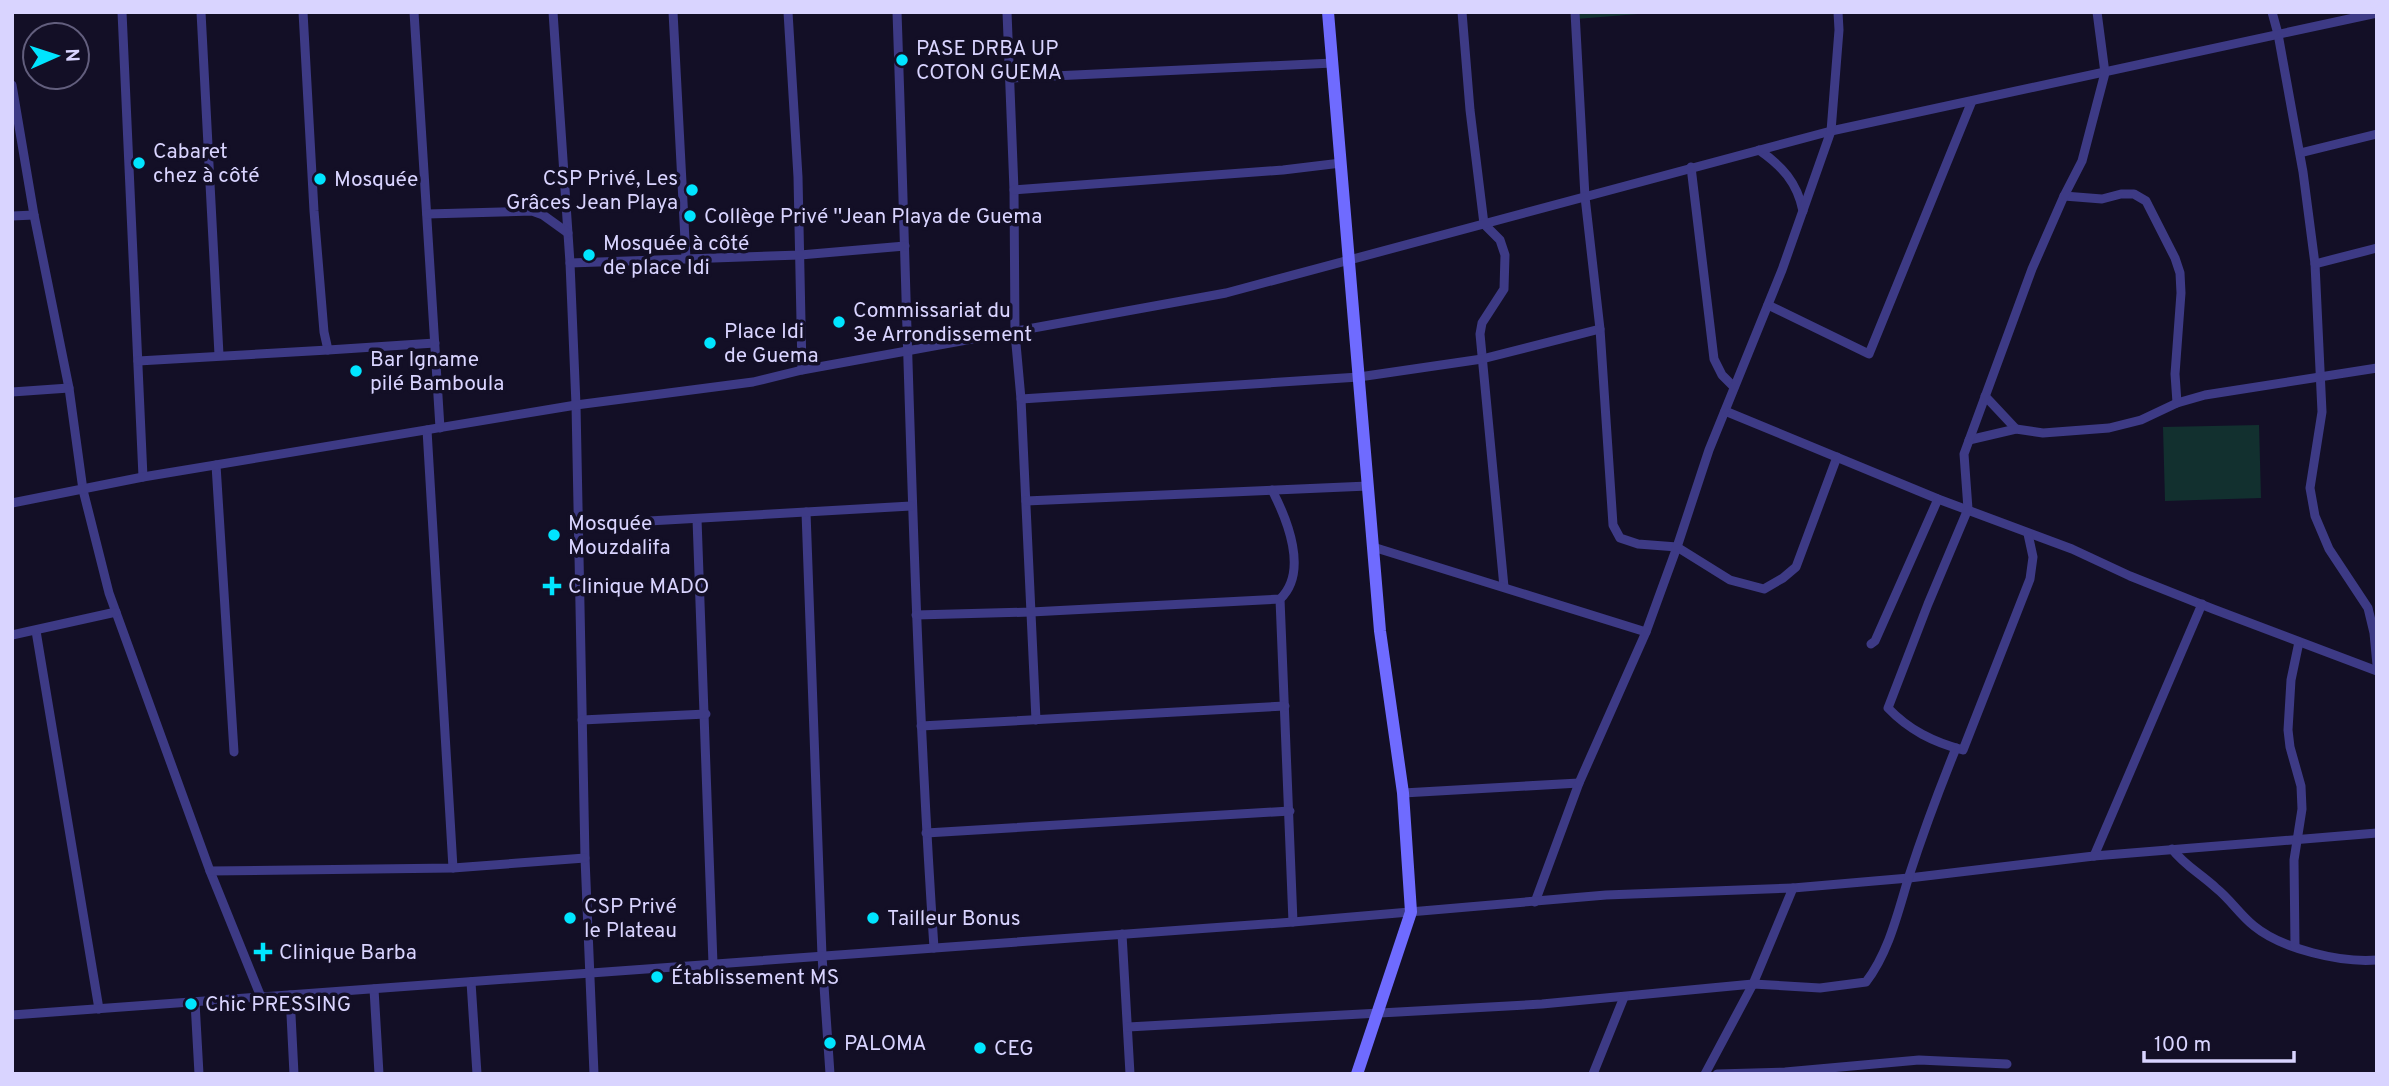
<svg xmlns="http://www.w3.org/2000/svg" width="2389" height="1086" font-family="Overpass,sans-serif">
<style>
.green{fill:#12302f}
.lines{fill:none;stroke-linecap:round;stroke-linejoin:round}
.street{stroke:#3d3a85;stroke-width:9}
.secondary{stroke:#6f6bff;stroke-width:12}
.poi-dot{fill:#00e5ff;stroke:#130f26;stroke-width:2.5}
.labels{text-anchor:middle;stroke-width:7;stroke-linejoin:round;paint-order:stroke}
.poi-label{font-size:21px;fill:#d9d4ff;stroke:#130f26;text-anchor:start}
</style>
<rect width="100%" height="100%" fill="#130f26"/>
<g class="green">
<path d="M1575 12H1663L1576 19Z"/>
<path d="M2259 425 2261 498 2165 501 2163 427Z"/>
</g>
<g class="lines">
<g class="street">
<path d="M122 12 143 477"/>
<path d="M201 12 219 355"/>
<path d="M303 12 314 211 324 332 328 350 435 343"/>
<path d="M414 12 440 428"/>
<path d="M553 12 570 263 576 405 585 858 594 1074"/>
<path d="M673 12 686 259"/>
<path d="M788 12 798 177 802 370"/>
<path d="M897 12C908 324 913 636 934 948"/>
<path d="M1007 12 1014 190 1015 333 1021 399 1036 720"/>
<path d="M1462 12 1470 110 1484 224 1500 240 1505 255 1504 289 1482 323 1480 334 1504 587"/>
<path d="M1575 12 1585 197 1600 329 1613 525 1620 538 1638 544 1677 547 1730 580 1764 589 1783 578 1796 567 1837 457"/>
<path d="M2272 12 2278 34 2303 172 2315 264 2322 412 2310 488 2315 516 2329 549 2368 608 2374 633 2377 665"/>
<path d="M1010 78 1333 63"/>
<path d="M12 85 34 215 69 388 83 490 109 593 210 871 261 997"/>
<path d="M1759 150C1782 166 1797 182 1803 211"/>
<path d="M2300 153 2377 134"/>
<path d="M1691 167 1714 359 1722 375 1734 387"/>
<path d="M1014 190 1283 170 1341 163"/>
<path d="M2064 196 2102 199 2121 194H2134L2146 201 2175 258 2180 273 2181 293 2175 374 2177 403"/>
<path d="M427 214 532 211 543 215 568 233"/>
<path d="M12 216 34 215"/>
<path d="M570 263 800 255 905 246"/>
<path d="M2315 264 2377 248"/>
<path d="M1768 305 1869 354 1972 101"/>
<path d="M138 361 328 350"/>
<path d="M12 392 69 388"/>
<path d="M1985 396 2016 429"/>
<path d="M1021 399 1359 377 1482 359 1600 329"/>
<path d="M1725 411 1938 499 2072 549 2130 576 2213 609 2377 671"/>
<path d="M427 430 453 868"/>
<path d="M1969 440 2016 429 2043 433 2109 428 2141 420 2177 403 2205 395 2377 368"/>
<path d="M216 465 234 752"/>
<path d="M1026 501 1368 486"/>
<path d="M12 503 143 477 576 405 753 382 802 370 1226 293 1831 131 2377 13"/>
<path d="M806 512 822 956 830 1074"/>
<path d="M697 519 713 964"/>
<path d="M578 525 911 506"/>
<path d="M2028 534 2033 557 2030 579 1963 750C1933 742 1909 730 1888 708L1928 604 1968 509 1964 454 2032 269 2064 196 2082 161 2105 73 2097 12"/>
<path d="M1373 547 1646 632"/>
<path d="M1280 599 1293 922"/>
<path d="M916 615 1031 612 1280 599C1309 572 1287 519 1272 490"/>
<path d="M36 631 99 1009"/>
<path d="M12 635 116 612"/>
<path d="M1871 644 1875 641 1938 499"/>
<path d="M582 720 706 714"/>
<path d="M921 726 1285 706"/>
<path d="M1403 793 1579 783"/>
<path d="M926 833 1290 811"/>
<path d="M2172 849C2184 865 2201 874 2216 888 2230 899 2240 915 2254 926 2282 949 2341 963 2377 960"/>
<path d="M2094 856 2202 604"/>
<path d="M210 871 453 868 585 858"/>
<path d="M1793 888 1909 878 2094 856 2377 833"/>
<path d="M1535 902 1579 783 1646 632 1677 547 1709 450 1782 270 1831 131 1839 30 1838 12"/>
<path d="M1122 934 1130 1074"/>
<path d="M2295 946 2294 860 2302 809 2301 786 2290 747 2288 730 2291 680 2299 642"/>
<path d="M471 982 477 1074"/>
<path d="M374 989 379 1074"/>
<path d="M290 995 294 1074"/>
<path d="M195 1002 199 1074"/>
<path d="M12 1015 1293 922 1606 895 1793 888 1753 984 1705 1074"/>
<path d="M1128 1027 1542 1004 1753 984 1820 988 1866 982C1889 952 1898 912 1909 876 1923 833 1939 790 1956 748"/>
<path d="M1593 1074 1624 997"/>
<path d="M1717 1074 1785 1072 1919 1060 2007 1064"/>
</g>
<path class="secondary" d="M1328 12 1380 631 1403 793 1411 912 1357 1074"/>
</g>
<g class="poi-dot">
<circle cx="902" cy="60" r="7"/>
<circle cx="139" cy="163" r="7"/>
<circle cx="320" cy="179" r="7"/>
<circle cx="692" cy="190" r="7"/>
<circle cx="690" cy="216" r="7"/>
<circle cx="589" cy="255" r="7"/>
<circle cx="839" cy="322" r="7"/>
<circle cx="710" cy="343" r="7"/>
<circle cx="356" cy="371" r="7"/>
<circle cx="554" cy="535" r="7"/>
<path d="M548.5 575.5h7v7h7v7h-7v7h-7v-7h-7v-7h7z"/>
<circle cx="570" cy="918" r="7"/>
<circle cx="873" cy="918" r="7"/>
<path d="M259.5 941.5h7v7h7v7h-7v7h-7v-7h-7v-7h7z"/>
<circle cx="657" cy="977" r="7"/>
<circle cx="191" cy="1004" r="7"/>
<circle cx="830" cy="1043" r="7"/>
<circle cx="980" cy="1048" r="7"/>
</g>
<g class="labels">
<g class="poi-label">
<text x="916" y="55">PASE DRBA UP<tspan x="916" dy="24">COTON GUEMA</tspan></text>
<text x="153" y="158">Cabaret<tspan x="153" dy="24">chez à côté</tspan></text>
<text x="678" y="185" text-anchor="end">CSP Privé, Les<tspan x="678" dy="24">Grâces Jean Playa</tspan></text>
<text x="334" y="186">Mosquée</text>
<text x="704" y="223">Collège Privé ''Jean Playa de Guema</text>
<text x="603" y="250">Mosquée à côté<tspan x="603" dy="24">de place Idi</tspan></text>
<text x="853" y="317">Commissariat du<tspan x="853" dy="24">3e Arrondissement</tspan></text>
<text x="724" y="338">Place Idi<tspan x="724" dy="24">de Guema</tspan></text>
<text x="370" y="366">Bar Igname<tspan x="370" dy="24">pilé Bamboula</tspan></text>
<text x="568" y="530">Mosquée<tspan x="568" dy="24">Mouzdalifa</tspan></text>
<text x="568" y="593">Clinique MADO</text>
<text x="584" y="913">CSP Privé<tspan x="584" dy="24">le Plateau</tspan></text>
<text x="887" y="925">Tailleur Bonus</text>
<text x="279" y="959">Clinique Barba</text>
<text x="671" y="984">Établissement MS</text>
<text x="205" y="1011">Chic PRESSING</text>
<text x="844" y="1050">PALOMA</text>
<text x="994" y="1055">CEG</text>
</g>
</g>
<rect width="2389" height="1086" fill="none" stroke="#d9d4ff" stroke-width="28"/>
<g transform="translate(56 56) rotate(87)"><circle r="33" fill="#130f26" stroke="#625e7d" stroke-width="2"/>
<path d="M0-5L12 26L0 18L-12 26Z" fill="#00e5ff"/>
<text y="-10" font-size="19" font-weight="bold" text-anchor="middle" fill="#d9d4ff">N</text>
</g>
<path d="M2144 1051v10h150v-10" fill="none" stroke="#d9d4ff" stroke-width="3.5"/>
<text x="2154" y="1051" font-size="21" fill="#d9d4ff" stroke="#130f26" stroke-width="5" paint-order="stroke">100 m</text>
</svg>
